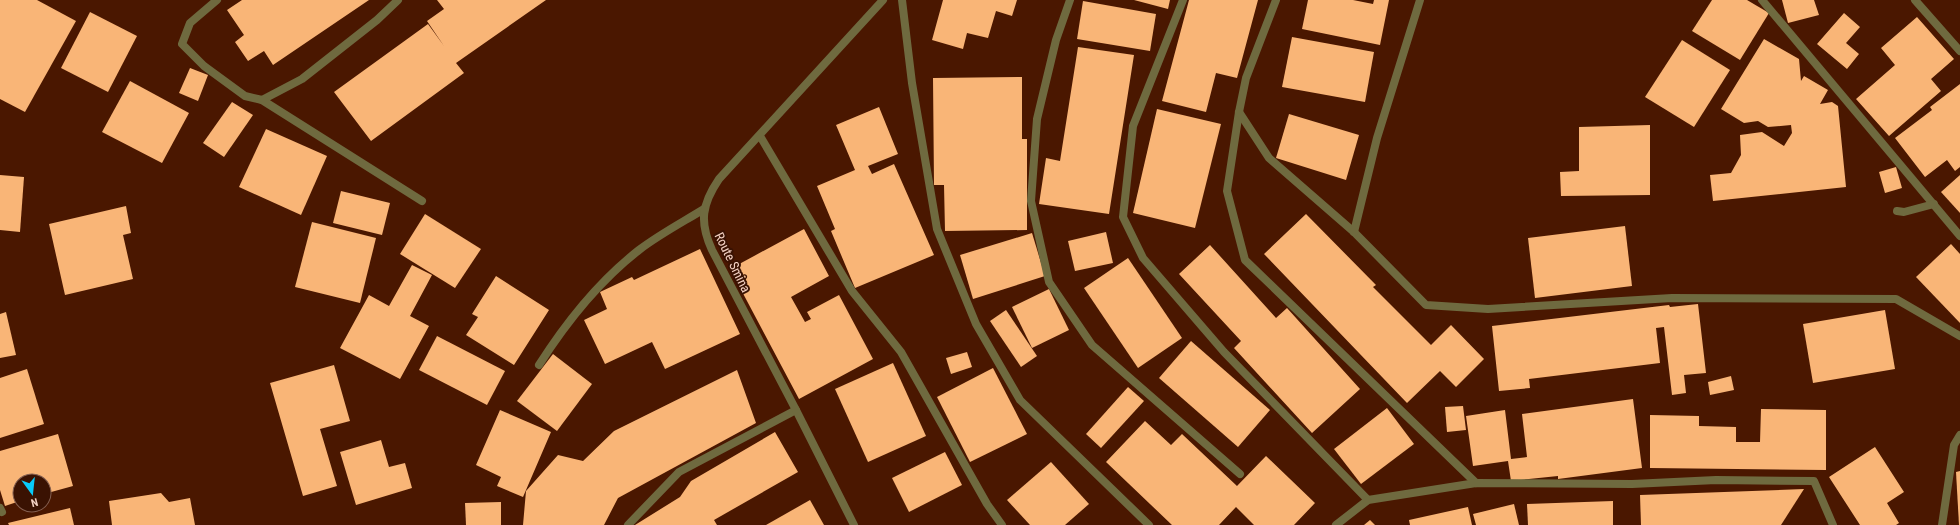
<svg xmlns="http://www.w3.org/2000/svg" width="1960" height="525" font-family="'Roboto Condensed',sans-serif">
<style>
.building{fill:#f9b577}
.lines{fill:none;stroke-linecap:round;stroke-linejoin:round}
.street{stroke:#6f6a3f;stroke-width:8}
.labels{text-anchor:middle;stroke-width:4;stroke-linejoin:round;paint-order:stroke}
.street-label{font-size:13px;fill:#f4d2c4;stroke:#3a1202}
</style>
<rect width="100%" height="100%" fill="#4a1700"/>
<g class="building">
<path d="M0 0H37L76 21 25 112 0 99Z"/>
<path d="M242 0H369L273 65 264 51 248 61 235 42 244 35 227 10Z"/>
<path d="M437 0H546L456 63 464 73 371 141 334 92 428 24 444 46 427 21 444 9Z"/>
<path d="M943 0H1017L1012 16 996 11 988 38 967 33 963 49 932 40Z"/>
<path d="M1134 0H1170L1168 9Z"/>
<path d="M1189 0H1258L1237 78 1216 73 1206 112 1162 101Z"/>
<path d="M1308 0H1353L1373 4 1374 0H1389L1380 45 1302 29Z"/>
<path d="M1712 0H1747L1769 13 1740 60 1692 31Z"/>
<path d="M1782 0H1814L1819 15 1788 23Z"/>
<path d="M1083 1 1156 14 1150 51 1077 39Z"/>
<path d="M90 12 137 36 108 92 61 68Z"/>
<path d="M1844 13 1860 27 1846 43 1859 54 1847 69 1817 44Z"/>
<path d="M1917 17 1954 59 1931 79 1941 91 1889 136 1856 99 1895 65 1881 48Z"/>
<path d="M1292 37 1374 52 1365 102 1282 87Z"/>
<path d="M1764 39 1799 59 1801 81 1804 76 1828 90 1820 104 1832 102 1838 106 1846 187 1713 201 1710 175 1731 173 1741 155 1740 135 1762 132 1784 146 1792 133 1791 125 1768 127 1758 121 1744 123 1721 109Z"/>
<path d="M1682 40 1730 70 1694 127 1645 97Z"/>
<path d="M1078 47 1134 55 1109 214 1039 204 1046 158 1060 161Z"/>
<path d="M190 68 208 75 198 101 179 93Z"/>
<path d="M1022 77V139H1027V230L945 231 944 185H934L933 78Z"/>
<path d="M130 81 189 113 162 163 102 132Z"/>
<path d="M1960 84V167L1955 171 1947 160 1925 177 1895 138 1932 110 1930 107Z"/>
<path d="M232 102 253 115 224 157 203 143Z"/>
<path d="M879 107 898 154 868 166 872 174 894 164 934 255 855 288 831 231 835 229 817 186 855 170 836 125Z"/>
<path d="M1157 109 1221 124 1195 228 1133 213Z"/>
<path d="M1289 114 1359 135 1346 180 1276 158Z"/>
<path d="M1650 125V195L1561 196 1560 172 1579 171V127Z"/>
<path d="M266 129 327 156 301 215 239 187Z"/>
<path d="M1896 167 1902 188 1885 193 1879 172Z"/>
<path d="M0 175 24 177 20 232 0 230Z"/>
<path d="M1960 175V213L1941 192Z"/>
<path d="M341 191 390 203 382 235 333 223Z"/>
<path d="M126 206 131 233 123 235 133 279 65 295 49 224Z"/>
<path d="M425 214 481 249 455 288 400 254Z"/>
<path d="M1306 214 1376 285 1373 287 1431 345 1451 325 1484 359 1456 387 1440 371 1407 403 1264 254Z"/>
<path d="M312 222 376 238 360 303 295 287Z"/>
<path d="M1625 226 1632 286 1535 298 1528 238Z"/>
<path d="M804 229 829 276 791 297 805 322 811 319 807 312 839 295 873 359 799 399 730 269Z"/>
<path d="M1106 232 1113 263 1075 271 1068 241Z"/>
<path d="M1032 233 1045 276 973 299 960 255Z"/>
<path d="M1951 244 1960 254V323L1916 277Z"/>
<path d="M1210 245 1276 318 1287 308 1360 389 1312 433 1234 348 1241 341 1179 274Z"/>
<path d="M700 249 740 334 665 369 652 342 605 364 584 320 607 309 600 292 632 277 634 280Z"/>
<path d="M1128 258 1182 338 1138 368 1084 288Z"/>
<path d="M412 265 432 275 410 316 429 326 400 379 340 348 369 295 389 306Z"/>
<path d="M496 276 549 310 514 365 466 335 478 317 472 314Z"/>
<path d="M1049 289 1069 330 1032 348 1012 307Z"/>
<path d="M1698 304 1706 373 1684 375 1686 393 1672 395 1664 327 1656 328 1660 363 1529 379 1530 388 1499 391 1492 326 1669 305 1670 307Z"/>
<path d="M1006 310 1037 356 1021 367 990 321Z"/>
<path d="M1885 310 1895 369 1813 383 1803 324Z"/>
<path d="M6 312 16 355 0 358V314Z"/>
<path d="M437 336 505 371 487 405 419 370Z"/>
<path d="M1191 341 1270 410 1238 447 1159 378Z"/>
<path d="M967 352 972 367 951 374 946 358Z"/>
<path d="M553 354 592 384 557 431 517 401Z"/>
<path d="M893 363 926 436 868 462 835 389Z"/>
<path d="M334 365 350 421 320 429 337 486 303 496 270 383Z"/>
<path d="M993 368 1027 434 970 462 937 397Z"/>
<path d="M27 369 44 424 0 438V378Z"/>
<path d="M737 370 756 423 618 498 604 525H523L526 491 558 455 583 461 614 431Z"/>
<path d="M1731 376 1734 390 1710 395 1708 382Z"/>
<path d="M1128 387 1144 401 1101 448 1086 434Z"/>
<path d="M1633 399 1642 468 1558 479V476L1511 481 1508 461 1473 466 1466 416 1505 410 1511 459 1527 457 1522 414Z"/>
<path d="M1463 406 1466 430 1447 432 1445 407Z"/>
<path d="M1387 408 1414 444 1361 484 1334 449Z"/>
<path d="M1761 409 1826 410V470L1650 468V415L1699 416V426L1736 427V442H1760Z"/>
<path d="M500 410 551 432 523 497 497 486 501 477 476 465Z"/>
<path d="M1145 421 1171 445 1182 434 1237 486 1266 456 1315 503 1294 525H1254L1236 507 1219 525H1172L1106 462Z"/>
<path d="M775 432 798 472 714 520 717 525H635L680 497 691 481Z"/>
<path d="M58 434 73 486 44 494V481H20V501L5 506 0 490V451Z"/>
<path d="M381 440 389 467 405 463 412 488 356 505 340 452Z"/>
<path d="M1875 447 1904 492 1887 503 1899 523 1896 525H1860L1829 477Z"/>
<path d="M945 452 962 485 909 512 892 478Z"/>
<path d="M1051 462 1089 504 1065 525H1030L1007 500Z"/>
<path d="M1960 471V525H1959L1956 472Z"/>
<path d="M1804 489 1781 525H1641L1640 495Z"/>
<path d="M161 493 169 502 190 498 195 525H112L109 501Z"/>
<path d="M810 500 824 525H766Z"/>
<path d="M1613 501V525H1528L1527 504Z"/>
<path d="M501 502V525H466L465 503Z"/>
<path d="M1514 504 1519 525H1476L1473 514Z"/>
<path d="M1468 507 1472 525H1410L1409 520Z"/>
<path d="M70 508 74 525H9L8 523Z"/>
<path d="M1370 520 1375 525H1364Z"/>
</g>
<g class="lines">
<g class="street">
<path d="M217 0 190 23 182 44 204 66 245 96 262 100 302 79 377 20 398 0"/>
<path d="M902 0 912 83 937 229 976 324 1020 400 1149 525"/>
<path d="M1070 0 1056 40 1037 119 1031 201 1049 282 1092 345 1240 474"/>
<path d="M1183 0 1133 126 1123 217 1143 258 1224 352 1368 500"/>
<path d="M1276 0 1246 78 1239 112 1227 191 1245 260 1476 483"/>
<path d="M1762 0 1960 236"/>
<path d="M1915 0 1960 51"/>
<path d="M262 100 422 201"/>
<path d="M1239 112 1269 158 1354 232 1426 305 1488 309 1672 298 1896 299 1960 336"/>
<path d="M760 136 852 291 901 352 987 504 1002 525"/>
<path d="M1897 211 1904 212 1934 204"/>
<path d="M1354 232 1377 138 1420 0"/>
<path d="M539 365C567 321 598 282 639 250 660 234 683 222 704 209"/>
<path d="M0 508 2 512"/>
<path d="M628 525 679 472 796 410"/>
<path d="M854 525 796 410 712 250C699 222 702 204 719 179L883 0"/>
<path d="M1336 525 1368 500 1476 483 1632 484 1716 480 1814 481 1833 525"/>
<path d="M1942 525 1954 445 1960 435"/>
</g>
</g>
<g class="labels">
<g class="street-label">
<text transform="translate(733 262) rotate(64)" y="5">Route Smina</text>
</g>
</g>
<g transform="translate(32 493) rotate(165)"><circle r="19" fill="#3a1202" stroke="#845f50"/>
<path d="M0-3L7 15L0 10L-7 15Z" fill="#08cbf9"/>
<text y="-6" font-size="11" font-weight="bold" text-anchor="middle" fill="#f4d2c4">N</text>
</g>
</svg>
